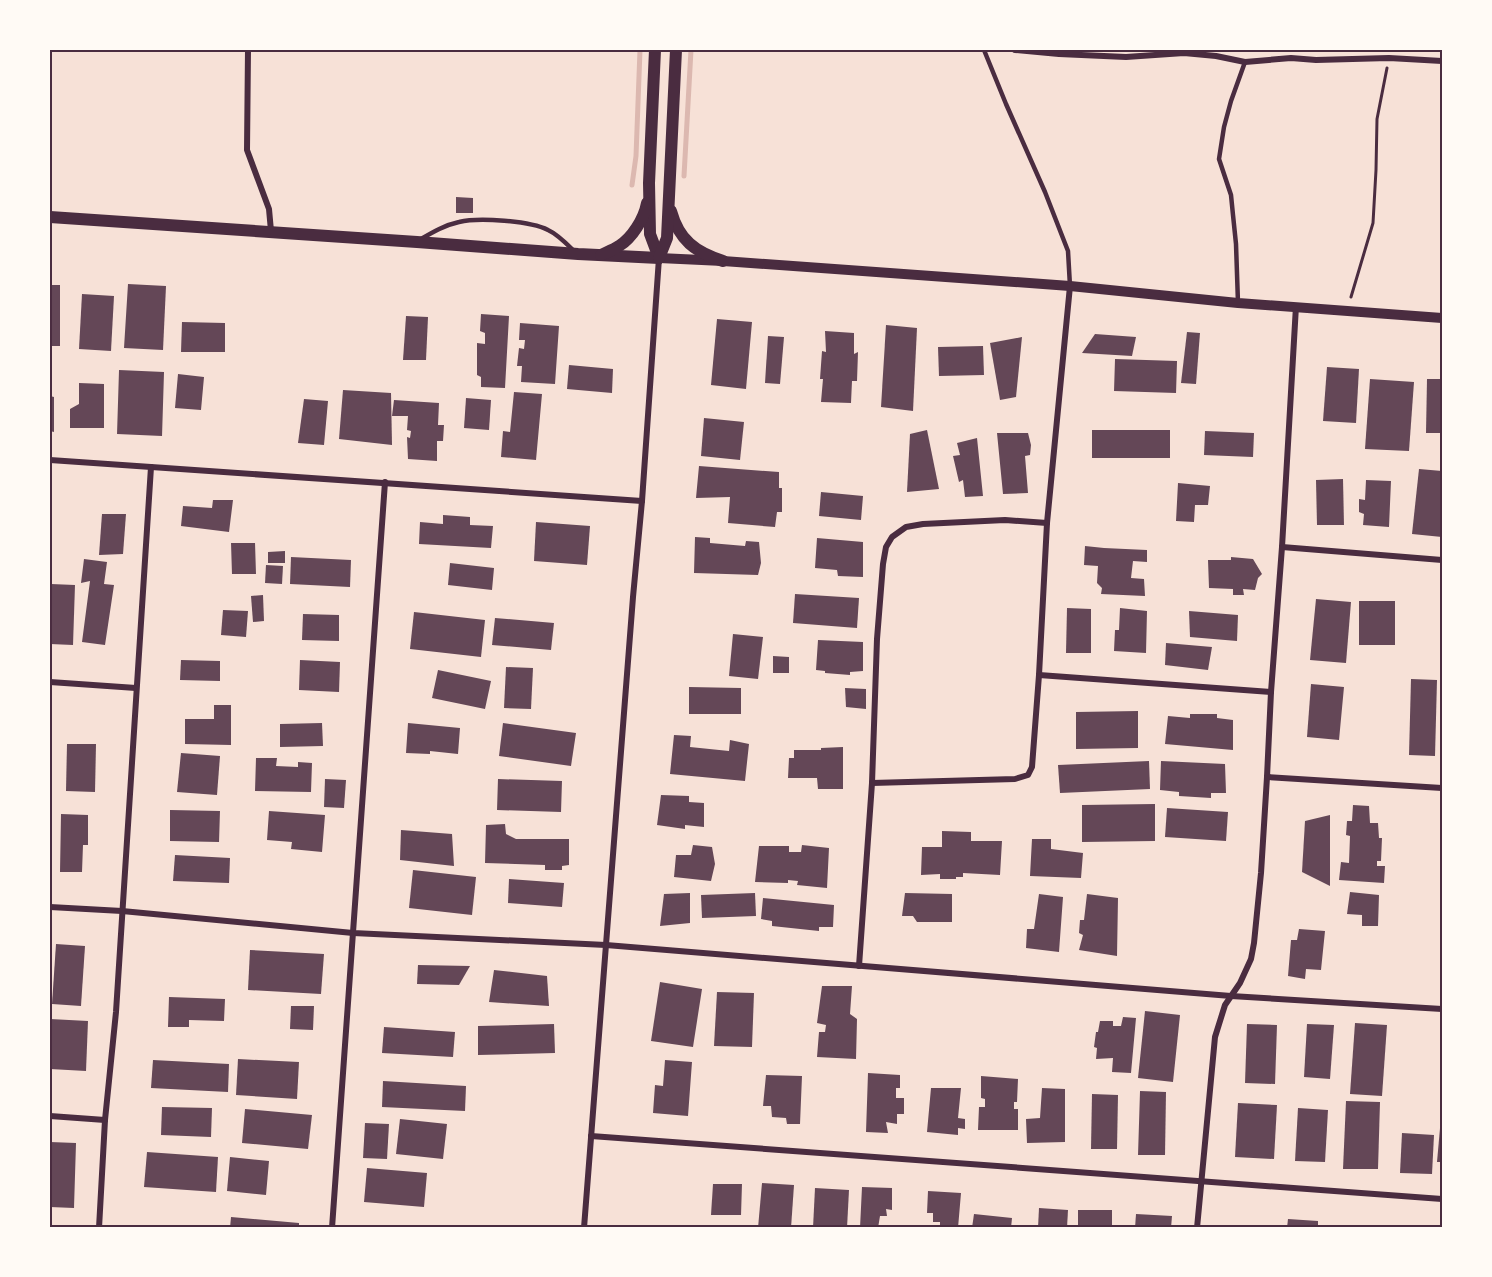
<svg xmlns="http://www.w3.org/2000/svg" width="1492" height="1277" font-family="'Exo 2',sans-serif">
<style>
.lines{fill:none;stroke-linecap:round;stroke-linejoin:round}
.stream{stroke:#dcb8b0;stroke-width:5}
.building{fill:#644757}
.path{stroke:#4a2c40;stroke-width:3}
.service{stroke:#4a2c40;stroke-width:4.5}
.minor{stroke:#4a2c40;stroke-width:6}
.tertiary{stroke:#4a2c40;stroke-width:10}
.secondary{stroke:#4a2c40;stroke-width:12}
.neatline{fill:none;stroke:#4a2c40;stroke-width:2}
</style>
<rect width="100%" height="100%" fill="#f7e1d7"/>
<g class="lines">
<g class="stream">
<path d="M684 176 691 50"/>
<path d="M632 185 636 156 640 50"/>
</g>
</g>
<g class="building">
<path d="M456 197 473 198V213H456Z"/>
<path d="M128 284 166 286 163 350 124 348Z"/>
<rect x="50" y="285" width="10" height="61"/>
<path d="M82 294 114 296 111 351 79 349Z"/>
<path d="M481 314 509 316 505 388 481 387V377L477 375V343L485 344V333L480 331Z"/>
<path d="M406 316 428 317 426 360H403Z"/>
<path d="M717 319 752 322 746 389 711 385Z"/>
<path d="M182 322 225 323V352H181Z"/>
<path d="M520 323 559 326 555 384 521 382 522 366H517L519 348 524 349 525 340H519Z"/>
<path d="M886 325 917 328 913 411 881 407Z"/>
<path d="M825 331 854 333V354L858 352 857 381H852L851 403 821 402 823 379H820L822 351 826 352Z"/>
<path d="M1187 332 1200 333 1196 384 1181 383Z"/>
<path d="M1095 334 1136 337 1132 356 1082 353Z"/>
<path d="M768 336 784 337 780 384 765 383Z"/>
<path d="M1022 337 1016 397 1000 400 990 343Z"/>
<path d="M983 346 984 375 939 376 938 347Z"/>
<path d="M1115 359 1177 361 1176 393 1114 391Z"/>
<path d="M569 365 613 369 612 393 567 389Z"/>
<path d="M1327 367 1359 369 1356 423 1323 421Z"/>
<path d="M119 370 164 372 162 436 117 434Z"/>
<path d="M178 374 204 377 201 410 175 408Z"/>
<path d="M1370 379 1414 382 1409 451 1365 449Z"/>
<path d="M1427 379H1442V433H1426Z"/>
<path d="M79 383 104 384V428H70V409L79 404Z"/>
<path d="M343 390 391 393 392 445 339 439Z"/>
<path d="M514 392 542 394 536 460 501 457 503 431 510 432Z"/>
<path d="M50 396 54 397V432L50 431Z"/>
<path d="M466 398 491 400 489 430 464 428Z"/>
<path d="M304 399 328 401 324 445 298 443Z"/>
<path d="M394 400 439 403 438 425H444L443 441H437V461L408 459 407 437 410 438 411 431 407 430 408 416H392Z"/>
<path d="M704 418 744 422 740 460 701 456Z"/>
<path d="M927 430 939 489 907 492 910 434Z"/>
<rect x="1092" y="430" width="78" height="28"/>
<path d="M1205 431 1254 433 1253 457 1204 455Z"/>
<path d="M997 433H1028L1031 445 1030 455 1025 456 1028 493 1003 494Z"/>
<path d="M977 438 983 496 965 497 963 480 959 482 953 456 960 455 957 443Z"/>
<path d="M699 466 779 472V488H782V512H777L775 527 728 523 730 497 696 498Z"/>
<path d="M1419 469 1442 471V537L1412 534Z"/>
<path d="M1343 479 1344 525H1317L1316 480Z"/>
<path d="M1366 480 1391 481 1389 527 1363 525 1364 514 1359 512V499L1365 500Z"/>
<path d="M1178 483 1210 486 1208 505H1195L1194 522 1176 521Z"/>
<path d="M821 492 863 496 861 520 819 516Z"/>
<path d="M213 500H233L229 532 181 526 183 506 212 508Z"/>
<path d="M102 514H126L123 554 99 555Z"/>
<path d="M443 515 470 517V525L493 526 491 548 419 544 420 522 443 524Z"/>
<path d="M536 522 590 526 587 565 534 561Z"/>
<path d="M695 537 710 538V543L745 546 746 541 759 542 761 563 758 575 694 573Z"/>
<path d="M817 538 863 542V577L838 576 837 570 815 568Z"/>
<path d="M231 543H255L256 574H232Z"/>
<path d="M1085 546 1104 548 1147 550V562L1133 561 1131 578 1144 579 1145 596 1101 594 1102 588 1097 583 1098 566 1084 565Z"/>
<path d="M285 551V563H268V552Z"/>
<path d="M291 557 351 560 350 587 290 584Z"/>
<path d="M1231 557 1253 559 1262 574 1258 578 1255 590 1243 589 1244 595H1233V589L1209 588 1208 560H1231Z"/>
<path d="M84 559 107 562 104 584 114 585 105 645 82 642 90 581 81 583Z"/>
<path d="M450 563 494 568 492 590 448 585Z"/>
<path d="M266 565 283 566 282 584 265 583Z"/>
<path d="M51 584 75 585 73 645 50 644Z"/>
<path d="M795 594 859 598 857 628 793 623Z"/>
<path d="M263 595 264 621 253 622 251 596Z"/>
<path d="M1316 599 1351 602 1346 663 1310 660Z"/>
<rect x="1359" y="601" width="36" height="44"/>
<path d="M1067 608 1091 609V653H1066Z"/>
<path d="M1120 608 1147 611 1146 653 1114 651 1115 630H1119Z"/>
<path d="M223 610 248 611 246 637 221 635Z"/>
<path d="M1189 611 1238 615 1237 641 1190 637Z"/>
<path d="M414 612 485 620 481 657 410 649Z"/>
<path d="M303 614 339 615V641L302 640Z"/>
<path d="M495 618 554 623 551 650 492 645Z"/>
<path d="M733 634 763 637 758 679 729 676Z"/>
<path d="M818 640 863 642V671L850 672V675L825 673V671L816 670Z"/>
<path d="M1166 643 1212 647 1208 670 1165 665Z"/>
<path d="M773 656 789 657V673H773Z"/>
<path d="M181 660 220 661V681L180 680Z"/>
<path d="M300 660 340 662 339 692 299 690Z"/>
<path d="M506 667 533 668 531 709 504 708Z"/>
<path d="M438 670 491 681 485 709 432 698Z"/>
<path d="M1411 679 1437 680 1435 756 1409 755Z"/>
<path d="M1311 684 1344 687 1339 740 1307 737Z"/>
<path d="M689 687 741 688V714H689Z"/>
<path d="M845 688 866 689V709L846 707Z"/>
<path d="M214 705H231V745L185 744V719H214Z"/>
<path d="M1138 711V748L1076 749V712Z"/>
<path d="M1190 714H1217V718L1233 720V750L1165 744 1168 716 1190 718Z"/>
<path d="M322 723 323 746 280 747V724Z"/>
<path d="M408 723 460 728 458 754 430 751V754L406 753Z"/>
<path d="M503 723 576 733 571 766 499 756Z"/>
<path d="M674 735 691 736 690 747 729 751 730 740 749 744 745 781 670 774Z"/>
<path d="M67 744H96L95 792 66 791Z"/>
<path d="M843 747V789H818L817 778H788L789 758H794V750H821V748Z"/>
<path d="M181 753 220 756 217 795 177 792Z"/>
<path d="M256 758H277L276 766 298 767V762L312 763 311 792 255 791Z"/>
<path d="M1149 761 1150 789 1060 793 1058 765Z"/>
<path d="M1161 761 1225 764 1226 793H1211V798L1179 796V792L1160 790Z"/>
<path d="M325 779 346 780 344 808 324 807Z"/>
<path d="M498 779 562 781 561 812 497 810Z"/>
<path d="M661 795 689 796V802L704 803V827L685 825V829L657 825Z"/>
<path d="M1155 804V841L1082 842V805Z"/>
<path d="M1353 805 1369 806 1370 823H1378L1379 838H1382L1381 861H1377V866H1385L1384 883 1339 880 1341 862 1349 863 1350 836 1346 835 1347 821H1352Z"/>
<path d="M1167 808 1228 812 1226 841 1165 837Z"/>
<path d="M170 810 220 811 219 842 170 841Z"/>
<path d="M269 811 325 815 322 852 291 849 292 842 267 840Z"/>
<path d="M61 814 88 815V845H83L82 872H60Z"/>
<path d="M1330 815V886L1302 872 1305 821Z"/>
<path d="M505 824 506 834 516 839H569V865L562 866V870H545V865L485 863 486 825Z"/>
<path d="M401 830 452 834 454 866 400 860Z"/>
<path d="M942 831 971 832V841H1002L1000 875 963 873V877H956V879H940V874L921 875 922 847H942Z"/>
<path d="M1032 839H1051V849L1083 853 1081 878 1030 876Z"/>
<path d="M693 845 712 847 715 864 711 881 674 877 676 855H691Z"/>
<path d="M802 845 829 848 827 888 797 885 798 881 788 880V883L755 882 759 846H789V852H801Z"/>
<path d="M175 855 230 858 229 883 173 881Z"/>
<path d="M413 870 476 877 472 915 409 908Z"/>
<path d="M509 879 564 883 562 907 508 903Z"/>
<path d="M1350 892 1379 895 1378 926H1362V915L1347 914Z"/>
<path d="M690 893V923L660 926 664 894Z"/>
<path d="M755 893 756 916 702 918 701 895Z"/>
<path d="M905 893 952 894V922H917L913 916H902Z"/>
<path d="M1039 894 1063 897 1059 952 1026 948 1027 929H1034Z"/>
<path d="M1087 894 1118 898 1117 956 1079 950 1083 935 1079 933 1080 920H1084Z"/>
<path d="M763 898 834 905 833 927H819V931L772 926V921L761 919Z"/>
<path d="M1299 929 1325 931 1321 970 1306 969 1305 979 1288 976 1291 940H1297Z"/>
<path d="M56 944 85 946 81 1006 52 1004Z"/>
<path d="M250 950 324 954 321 994 248 990Z"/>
<path d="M418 965 470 966 459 985 417 984Z"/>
<path d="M494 970 547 976 549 1006 489 1002Z"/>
<path d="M660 982 702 989 693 1047 651 1041Z"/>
<path d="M822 986H852L850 1014 857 1019 856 1059 817 1057 819 1032H825L826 1025 817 1023Z"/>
<path d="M717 992 754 993 752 1047 714 1046Z"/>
<path d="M169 997 225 999 224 1021 189 1020V1027H168Z"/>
<path d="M291 1006H314L313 1030 290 1029Z"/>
<path d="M1145 1011 1180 1015 1173 1082 1138 1078Z"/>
<path d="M1123 1017 1136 1018 1131 1073 1112 1072 1113 1058 1096 1059 1097 1048 1094 1047 1096 1032H1098L1100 1021H1113V1026H1121Z"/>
<path d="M50 1019 88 1021 86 1071 50 1069Z"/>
<path d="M1355 1023 1387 1025 1382 1096 1350 1094Z"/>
<path d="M554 1024 555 1053 478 1055V1026Z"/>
<path d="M1247 1024 1277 1025 1275 1084 1245 1083Z"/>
<path d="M1307 1024 1334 1025 1330 1079 1304 1077Z"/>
<path d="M384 1027 455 1032 453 1057 382 1053Z"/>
<path d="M238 1059 299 1062 297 1099 236 1095Z"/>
<path d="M153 1060 229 1064 228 1092 151 1088Z"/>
<path d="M665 1060 692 1062 688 1116 653 1113 655 1085 663 1086Z"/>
<path d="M868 1073 900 1075V1088H896V1098H904V1114H897V1124L886 1122 888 1133 866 1132Z"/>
<path d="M766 1075 802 1076 800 1124H787L786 1118 772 1117 771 1106H763Z"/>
<path d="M981 1076 1018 1079 1017 1102H1014V1109H1018V1130H978L979 1107H985V1099L981 1098Z"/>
<path d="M383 1081 466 1086 465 1111 382 1107Z"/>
<path d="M931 1088H961L958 1118 965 1119V1129L958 1128V1135L927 1132Z"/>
<path d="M1042 1088 1065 1089V1142L1027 1143 1026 1119 1040 1118Z"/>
<path d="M1140 1091 1166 1092 1165 1155H1138Z"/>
<path d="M1092 1094 1118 1095 1117 1149H1091Z"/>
<path d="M1346 1101 1380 1102 1378 1169H1343Z"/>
<path d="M1238 1103 1277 1105 1274 1159 1235 1157Z"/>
<path d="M162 1107 212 1108 211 1137 161 1135Z"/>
<path d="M1298 1108 1328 1110 1325 1162 1295 1161Z"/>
<path d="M245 1109 312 1115 308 1149 242 1143Z"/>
<path d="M1441 1117H1442V1162H1437Z"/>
<path d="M400 1119 447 1124 443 1159 396 1154Z"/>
<path d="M365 1123 389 1124 387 1159 363 1158Z"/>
<path d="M1402 1133 1434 1135 1432 1174 1400 1173Z"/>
<path d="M50 1142 76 1143 74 1208 50 1207Z"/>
<path d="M147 1152 218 1157 216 1192 144 1187Z"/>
<path d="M230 1157 269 1161 266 1195 227 1191Z"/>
<path d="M367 1168 427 1173 424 1207 364 1202Z"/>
<path d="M762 1183 794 1185 791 1228H758Z"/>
<path d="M713 1184H742L741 1215H711Z"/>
<path d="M862 1187 892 1188V1210L886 1209 887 1216H880L878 1228H860Z"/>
<path d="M815 1188 849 1190 847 1228H813Z"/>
<path d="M928 1191 961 1193 958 1228H940V1222H933V1213H927Z"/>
<path d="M1039 1208 1068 1210 1067 1228H1038Z"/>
<rect x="1078" y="1210" width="34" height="18"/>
<path d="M974 1214 1012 1218 1011 1228H972Z"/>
<path d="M1136 1214 1172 1216 1171 1228H1135Z"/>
<path d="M231 1217 299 1223V1228H230Z"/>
<path d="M1288 1219 1318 1221V1228H1287Z"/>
</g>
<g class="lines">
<path class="path" d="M1351 297 1373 223 1376 170 1377 119 1387 68"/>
<g class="service">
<path d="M984 50 1006 104 1045 192 1068 251 1070 286"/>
<path d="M421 239C433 232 445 225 459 222 479 217 530 221 548 230 557 234 566 243 573 250"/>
<path d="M1238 303 1236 244 1233 215 1231 195 1219 159 1224 127 1231 101 1245 62"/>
</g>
<g class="minor">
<path d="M248 50 247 150 269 209 271 231"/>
<path d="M1015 50 1059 54 1126 57 1184 53 1216 56 1245 62 1291 58 1316 60 1389 58 1442 61"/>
<path d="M50 460 642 501"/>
<path d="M1282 547 1442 560"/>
<path d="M1039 675 1271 692"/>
<path d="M50 682 136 688"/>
<path d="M1267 777 1442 788"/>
<path d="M872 783 1015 779 1028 775 1032 767 1039 675 1047 523 1070 286"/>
<path d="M50 907 122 911 353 933 606 945 1231 996 1442 1009"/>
<path d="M859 966 872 783 877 639 883 564 886 547 892 537 906 527 923 524 1005 520 1047 523"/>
<path d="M50 1116 105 1120"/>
<path d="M591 1136 1442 1199"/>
<path d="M99 1228 105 1120 116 1012 151 467"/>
<path d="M332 1228 385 482"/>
<path d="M584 1228 633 597 642 501 659 258"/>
<path d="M1197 1228 1215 1037 1225 1005 1240 983 1251 959 1254 943 1261 873 1267 777 1271 692 1282 547 1296 306"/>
</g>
<path class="tertiary" d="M659 258 723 261 1070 286 1238 303 1442 318"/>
<g class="secondary">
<path d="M655 50 649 183 650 234 659 258"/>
<path d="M671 211C679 240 695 252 723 261"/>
<path d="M50 217 417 242 578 254 659 258"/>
<path d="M601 255C607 252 613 250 619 246 632 238 644 219 647 203"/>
<path d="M659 258 667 238 676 50"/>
</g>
</g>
<rect width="1492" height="1277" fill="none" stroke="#fffaf5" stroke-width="102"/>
<rect x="51" y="51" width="1390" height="1175" class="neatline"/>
</svg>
